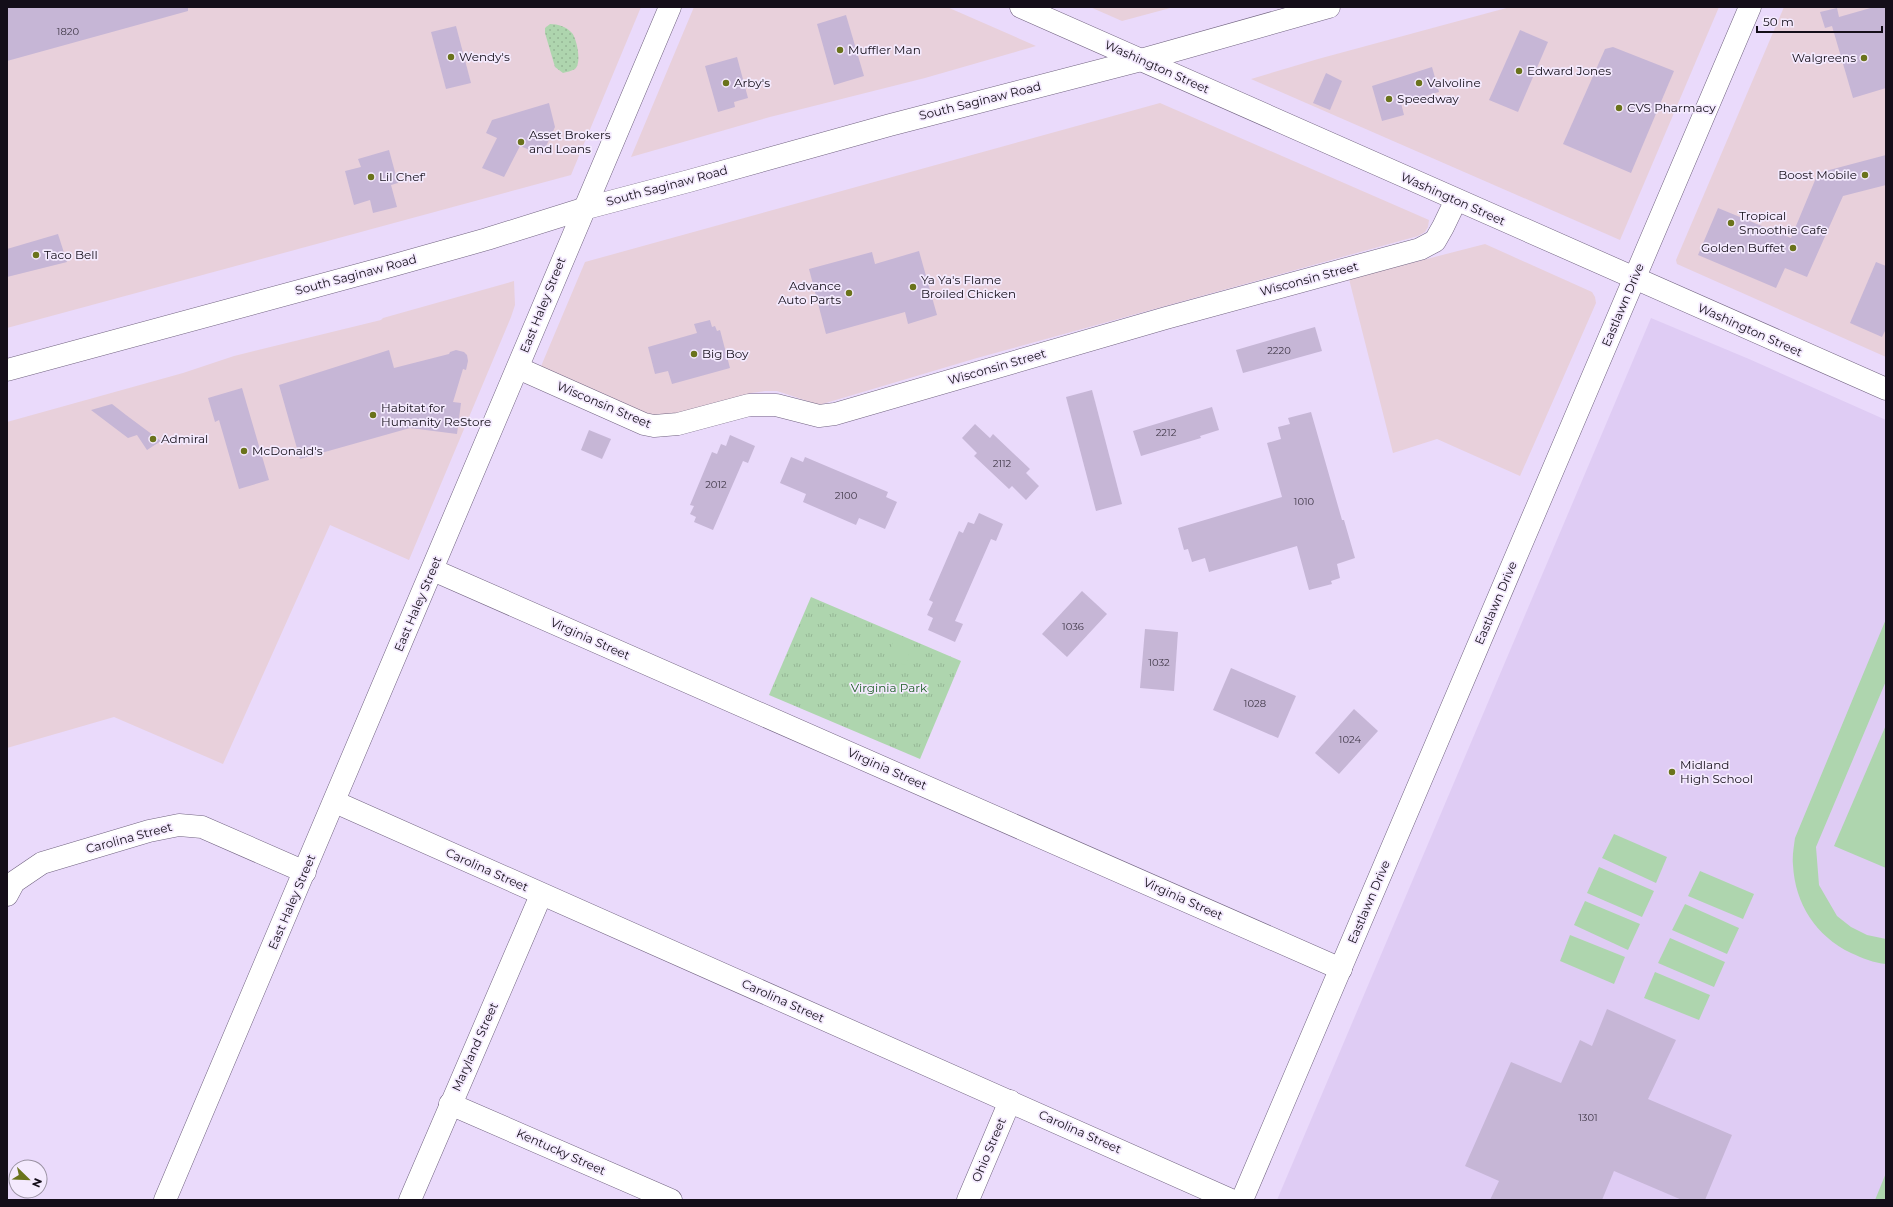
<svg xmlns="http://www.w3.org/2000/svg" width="1893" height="1207" font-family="Montserrat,sans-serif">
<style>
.commercial{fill:#e8d0db}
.built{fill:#dfccf4}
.grass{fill:url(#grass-dots)}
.park{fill:url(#park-tufts)}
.garden{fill:#aed5ae}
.building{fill:#c6b6d6}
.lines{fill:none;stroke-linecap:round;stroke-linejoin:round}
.minor-casing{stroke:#716380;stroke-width:23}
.major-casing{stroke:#716380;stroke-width:23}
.minor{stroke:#fff;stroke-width:22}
.major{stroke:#fff;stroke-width:22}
.poi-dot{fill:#6a731c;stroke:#f4eafe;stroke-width:1.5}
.labels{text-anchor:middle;stroke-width:3.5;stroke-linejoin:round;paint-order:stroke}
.number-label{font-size:10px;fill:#403848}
.poi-label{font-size:12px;fill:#140e19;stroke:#f4eafe;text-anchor:start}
.street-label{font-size:12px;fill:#140e19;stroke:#f4eafe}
.park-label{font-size:12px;fill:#1f6027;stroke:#f4eafe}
</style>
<defs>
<pattern id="grass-dots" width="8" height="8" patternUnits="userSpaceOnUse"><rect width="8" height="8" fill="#aed5ae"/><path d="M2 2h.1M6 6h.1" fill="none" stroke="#95b695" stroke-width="1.8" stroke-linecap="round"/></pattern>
<pattern id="park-tufts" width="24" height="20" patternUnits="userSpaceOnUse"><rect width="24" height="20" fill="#aed5ae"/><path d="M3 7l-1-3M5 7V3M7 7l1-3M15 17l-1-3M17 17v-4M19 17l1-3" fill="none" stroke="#95b695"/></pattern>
</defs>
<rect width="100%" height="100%" fill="#eadafb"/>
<g class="commercial">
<path d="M7 7H641L571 175 7 328Z"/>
<path d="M694 7H947L1036 46 925 78 770 117 631 157Z"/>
<path d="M1090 7H1174L1122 21Z"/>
<path d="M1510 7H1719L1620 240 1251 79 1318 59Z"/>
<path d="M1784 7H1886V357L1677 264 1676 260Z"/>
<path d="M1160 103 1429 220 1428 227 1425 232 1418 236 977 358 819 405 777 391H765L751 393 677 415 654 417 539 371 585 262Z"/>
<path d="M1485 244 1592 292 1595 297 1596 303 1520 476 1437 439 1393 453 1349 279Z"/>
<path d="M514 281 515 305 511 317 409 560 330 525 223 764 114 717 7 748V422L183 373 234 356 381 320 383 318Z"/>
</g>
<path class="built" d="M1651 318 1749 359 1886 420V1200H1277Z"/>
<path class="grass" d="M550 24C558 24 567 27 572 33 577 39 582 64 575 69 572 71 566 72 563 73L555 67 545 33V28Z"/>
<path class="park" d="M811 597 961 661 920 759 769 695Z"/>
<g class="garden">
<path d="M1886 619V681L1816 847 1819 885 1837 916 1851 927 1867 935 1886 939V964C1874 963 1862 958 1851 953 1816 936 1795 904 1793 865 1792 856 1794 846 1795 838Z"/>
<path d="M894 637 912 643 906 665 888 660Z"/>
<path d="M1886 725V868L1834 846Z"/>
<path d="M1614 834 1667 857 1656 883 1602 858Z"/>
<path d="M1599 867 1654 891 1642 917 1587 893Z"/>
<path d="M1700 871 1754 894 1743 919 1688 896Z"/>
<path d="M1585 901 1640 924 1628 950 1574 925Z"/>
<path d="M1685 904 1739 928 1727 954 1672 930Z"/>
<path d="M1570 935 1625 957 1614 984 1560 961Z"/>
<path d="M1670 938 1725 962 1714 987 1658 963Z"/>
<path d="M1655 972 1710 995 1699 1020 1644 998Z"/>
<path d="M1886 1173V1200H1875Z"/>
</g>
<g class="building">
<path d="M7 7H188V11L7 61Z"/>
<path d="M1874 7H1886V88L1853 98 1832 26 1825 28 1820 12 1837 8 1839 17Z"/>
<path d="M846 15 864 76 834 85 817 24Z"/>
<path d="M456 26 471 83 446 89 431 32Z"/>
<path d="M1520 30 1548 42 1518 112 1489 100Z"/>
<path d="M1613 47 1674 71 1631 173 1563 144 1605 49Z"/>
<path d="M737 57 748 98 734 102 735 107 718 112 705 66Z"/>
<path d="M1432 67 1439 92 1401 103 1404 115 1382 121 1372 86Z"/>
<path d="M1326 73 1342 81 1330 110 1313 103Z"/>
<path d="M549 103 555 127 542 155 520 146 504 177 482 168 497 138 486 133 492 120Z"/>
<path d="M389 150 398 183 391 185 397 207 373 213 370 200 354 205 345 171 361 167 358 159Z"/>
<path d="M1886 155V185L1843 196 1807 277 1785 268 1776 288 1698 255 1718 208 1791 238 1818 173Z"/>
<path d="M58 234 67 262 7 277V249Z"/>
<path d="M919 251 937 315 908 324 905 312 826 334 809 269 872 252 875 264Z"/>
<path d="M1876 262 1886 266V329L1882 337 1850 323Z"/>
<path d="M710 320 712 327 715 326 717 331 720 330 730 368 672 384 668 371 655 374 648 347 697 333 694 324Z"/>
<path d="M1315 327 1322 351 1243 373 1236 350Z"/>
<path d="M389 350 394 368 449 354 450 352 456 350 464 352 467 355 468 361 466 370 463 369 453 402 461 403 457 434 410 428 300 459 279 385Z"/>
<path d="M242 388 269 480 239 489 219 420 215 422 208 398Z"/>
<path d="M1092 390 1122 504 1096 511 1066 397Z"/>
<path d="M112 404 126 415 161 441 147 450 137 435 128 438 91 410Z"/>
<path d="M1212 407 1219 430 1200 436 1201 438 1141 456 1133 431Z"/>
<path d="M1311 412 1342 520H1344L1355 558 1337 564 1340 578 1331 581 1332 584 1309 590 1297 546 1209 572 1205 558 1192 562 1188 549 1184 550 1178 528 1282 497 1267 443 1281 439 1278 427 1290 424 1288 418Z"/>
<path d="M975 424 990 438 993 434 1030 469 1026 473 1039 486 1026 500 1012 486 1009 489 974 456 977 453 962 438Z"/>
<path d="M589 430 611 439 602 459 581 450Z"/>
<path d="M730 435 755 446 748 463 743 461 713 530 694 522 696 517 690 514 694 506 690 505 712 452 717 454 721 444 726 446Z"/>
<path d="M791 457 803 462 805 457 888 492 886 497 897 502 885 529 859 518 856 525 803 502 806 494 780 483Z"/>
<path d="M979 513 1003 524 996 541 991 539 955 621 963 624 955 642 928 630 933 618 927 615 933 602 929 600 959 531 963 533 968 522 974 524Z"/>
<path d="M1082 591 1107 614 1067 657 1042 634Z"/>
<path d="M1145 629 1178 632 1174 691 1140 688Z"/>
<path d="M1231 668 1296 696 1278 738 1213 710Z"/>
<path d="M1354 709 1378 731 1339 774 1315 753Z"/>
<path d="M1607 1009 1676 1040 1648 1099 1732 1135 1705 1200H1682L1614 1171 1602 1200H1490L1499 1181 1465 1166 1511 1062 1561 1083 1580 1040 1592 1046Z"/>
</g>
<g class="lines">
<g class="minor-casing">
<g id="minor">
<path d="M1021 7 1886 389"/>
<path d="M518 368 644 424 654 426 678 424 749 405H776L819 416 835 414 1166 318 1420 249 1435 241 1443 227 1456 200"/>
<path d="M433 570 1341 969"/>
<path d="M335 802 1231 1200"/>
<path d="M7 895 14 882 42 863 149 831 179 825 202 827 305 872"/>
<path d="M450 1104 671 1200"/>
<path d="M165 1200C335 803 500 404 670 7"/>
<path d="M410 1200 541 895"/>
<path d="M968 1200 1010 1101"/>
<path d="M1242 1200 1750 7"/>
</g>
</g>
<g class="major-casing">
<path id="major" d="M7 370 391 266 487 239 583 209 689 181 890 125 1141 60 1329 7"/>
</g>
<use href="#minor" class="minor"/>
<use href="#major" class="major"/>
</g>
<g class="poi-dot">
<circle cx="840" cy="50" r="4"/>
<circle cx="451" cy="57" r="4"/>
<circle cx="1864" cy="58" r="4"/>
<circle cx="1519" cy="71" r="4"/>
<circle cx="726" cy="83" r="4"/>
<circle cx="1419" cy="83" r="4"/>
<circle cx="1389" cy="99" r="4"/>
<circle cx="1619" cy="108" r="4"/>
<circle cx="521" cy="142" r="4"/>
<circle cx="1865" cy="175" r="4"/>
<circle cx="371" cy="177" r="4"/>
<circle cx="1731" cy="223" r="4"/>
<circle cx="1793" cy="248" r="4"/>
<circle cx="36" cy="255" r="4"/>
<circle cx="913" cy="287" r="4"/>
<circle cx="849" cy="293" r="4"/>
<circle cx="694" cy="354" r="4"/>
<circle cx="373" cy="415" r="4"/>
<circle cx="153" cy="439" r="4"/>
<circle cx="244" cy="451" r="4"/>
<circle cx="1672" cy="772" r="4"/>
</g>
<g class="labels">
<g class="number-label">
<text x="68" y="35">1820</text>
<text x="1279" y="354">2220</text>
<text x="1166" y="436">2212</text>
<text x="1002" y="467">2112</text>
<text x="716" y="488">2012</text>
<text x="846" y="499">2100</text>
<text x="1304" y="505">1010</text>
<text x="1073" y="630">1036</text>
<text x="1159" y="666">1032</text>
<text x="1255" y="707">1028</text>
<text x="1350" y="743">1024</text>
<text x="1588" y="1121">1301</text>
</g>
<g class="poi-label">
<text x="848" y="54">Muffler Man</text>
<text x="459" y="61">Wendy's</text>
<text x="1856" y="62" text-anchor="end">Walgreens</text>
<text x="1527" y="75">Edward Jones</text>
<text x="734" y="87">Arby's</text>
<text x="1427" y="87">Valvoline</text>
<text x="1397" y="103">Speedway</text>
<text x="1627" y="112">CVS Pharmacy</text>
<text x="529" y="139">Asset Brokers<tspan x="529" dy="14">and Loans</tspan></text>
<text x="1857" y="179" text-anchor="end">Boost Mobile</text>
<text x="379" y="181">Lil Chef'</text>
<text x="1739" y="220">Tropical<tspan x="1739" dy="14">Smoothie Cafe</tspan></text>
<text x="1785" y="252" text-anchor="end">Golden Buffet</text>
<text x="44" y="259">Taco Bell</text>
<text x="921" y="284">Ya Ya's Flame<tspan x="921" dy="14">Broiled Chicken</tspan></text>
<text x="841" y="290" text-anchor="end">Advance<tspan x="841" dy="14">Auto Parts</tspan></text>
<text x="702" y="358">Big Boy</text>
<text x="381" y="412">Habitat for<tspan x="381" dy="14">Humanity ReStore</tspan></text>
<text x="161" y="443">Admiral</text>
<text x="252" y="455">McDonald's</text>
<text x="1680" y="769">Midland<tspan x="1680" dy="14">High School</tspan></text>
</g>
<g class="street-label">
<text transform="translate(1157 67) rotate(24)" y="4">Washington Street</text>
<text transform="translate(980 101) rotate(-14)" y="4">South Saginaw Road</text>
<text transform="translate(667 186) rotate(-15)" y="4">South Saginaw Road</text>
<text transform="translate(1453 199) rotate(24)" y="4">Washington Street</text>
<text transform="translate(356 275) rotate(-15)" y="4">South Saginaw Road</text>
<text transform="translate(1309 279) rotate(-15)" y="4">Wisconsin Street</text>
<text transform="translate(543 305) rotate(-68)" y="4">East Haley Street</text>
<text transform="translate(1623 305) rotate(-67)" y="4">Eastlawn Drive</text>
<text transform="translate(1750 330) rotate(24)" y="4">Washington Street</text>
<text transform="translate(997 367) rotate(-16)" y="4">Wisconsin Street</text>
<text transform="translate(604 405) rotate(23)" y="4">Wisconsin Street</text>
<text transform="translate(1496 603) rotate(-67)" y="4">Eastlawn Drive</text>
<text transform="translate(418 604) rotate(-67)" y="4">East Haley Street</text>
<text transform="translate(590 639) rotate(24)" y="4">Virginia Street</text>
<text transform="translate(887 769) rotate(24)" y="4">Virginia Street</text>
<text transform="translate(129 838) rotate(-15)" y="4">Carolina Street</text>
<text transform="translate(487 870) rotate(24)" y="4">Carolina Street</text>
<text transform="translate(1183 899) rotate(24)" y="4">Virginia Street</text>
<text transform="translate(292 902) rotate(-67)" y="4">East Haley Street</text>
<text transform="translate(1369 902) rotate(-67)" y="4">Eastlawn Drive</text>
<text transform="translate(783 1001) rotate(24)" y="4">Carolina Street</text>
<text transform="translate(475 1047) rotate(-66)" y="4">Maryland Street</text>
<text transform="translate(1080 1132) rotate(24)" y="4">Carolina Street</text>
<text transform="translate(989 1150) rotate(-67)" y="4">Ohio Street</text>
<text transform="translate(561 1152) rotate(24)" y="4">Kentucky Street</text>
</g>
<g class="park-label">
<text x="889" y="692">Virginia Park</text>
</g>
</g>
<rect width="1893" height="1207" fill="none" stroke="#140e19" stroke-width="16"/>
<g transform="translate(28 1179) rotate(113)"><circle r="19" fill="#f4eafe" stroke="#9a92a2"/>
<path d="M0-3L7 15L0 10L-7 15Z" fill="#6a731c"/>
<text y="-6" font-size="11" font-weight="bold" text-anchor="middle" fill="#140e19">N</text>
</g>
<path d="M1757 26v6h125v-6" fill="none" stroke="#140e19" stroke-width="2"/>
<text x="1763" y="26" font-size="12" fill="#140e19" stroke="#f4eafe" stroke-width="3" paint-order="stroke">50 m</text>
</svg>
